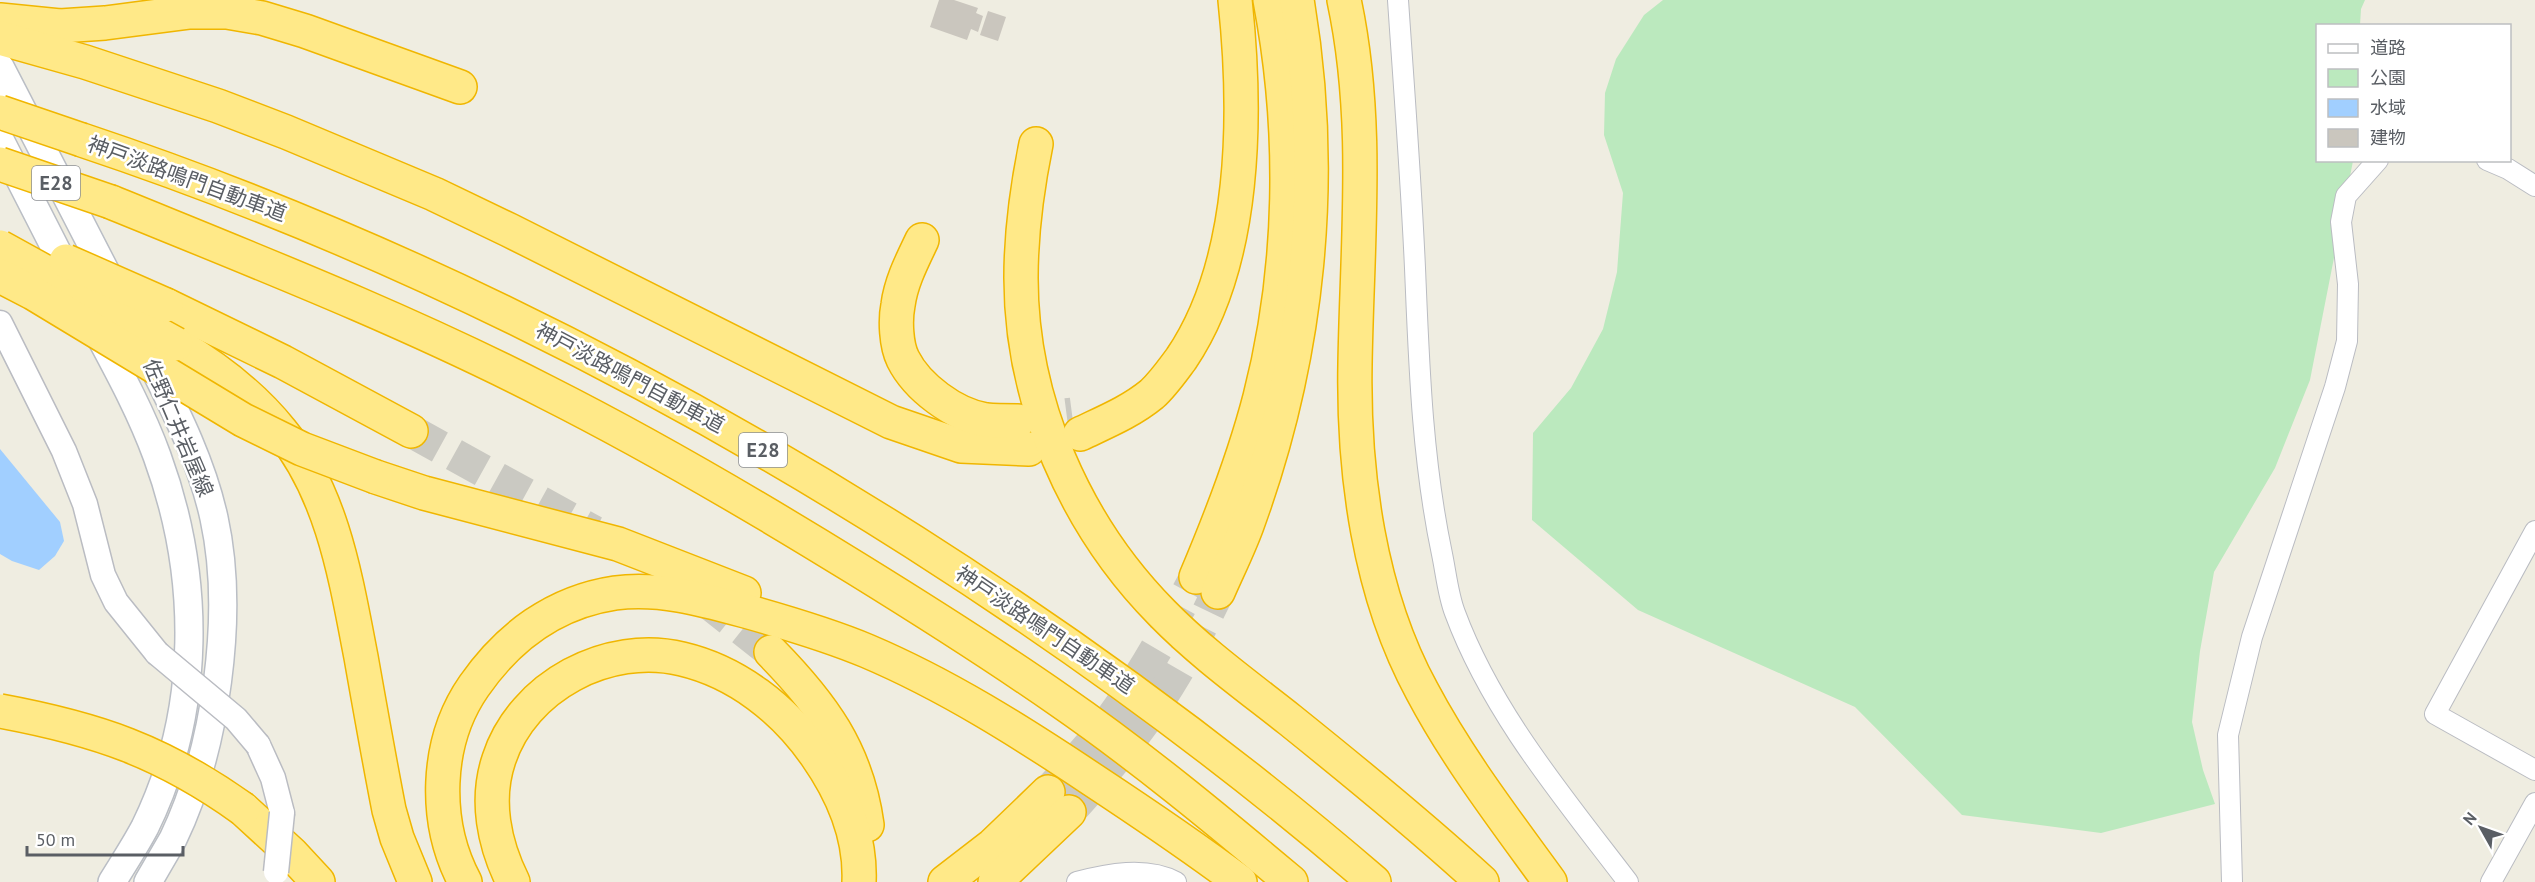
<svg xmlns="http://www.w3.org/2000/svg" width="2535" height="882" font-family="'PT Sans','Noto Sans JP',sans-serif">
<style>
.green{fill:#bbe9be}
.water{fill:#a1cfff}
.building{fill:#cac6be}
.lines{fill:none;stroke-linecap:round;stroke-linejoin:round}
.motorway-tunnel{stroke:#cac9c2;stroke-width:33;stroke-dasharray:33 16;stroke-linecap:butt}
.minor-casing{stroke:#babcc2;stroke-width:22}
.tertiary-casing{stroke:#babcc2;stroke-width:27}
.secondary-casing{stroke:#babec5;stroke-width:30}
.motorway-casing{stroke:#f0b600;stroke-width:36}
.minor{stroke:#fff;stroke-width:20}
.tertiary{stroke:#fff;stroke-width:24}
.secondary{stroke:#fff;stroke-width:27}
.motorway{stroke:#ffe988;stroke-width:33}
.tertiary-bridge-casing{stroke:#babcc2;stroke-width:27;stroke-linecap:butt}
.motorway-bridge-casing{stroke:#f0b600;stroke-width:36;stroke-linecap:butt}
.tertiary-bridge{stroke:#fff;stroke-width:24}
.motorway-bridge{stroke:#ffe988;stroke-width:33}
.labels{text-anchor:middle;stroke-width:5;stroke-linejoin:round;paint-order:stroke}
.shield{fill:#fff;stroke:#8c8e92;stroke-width:1.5}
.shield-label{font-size:20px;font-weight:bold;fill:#5a5e64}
.street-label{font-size:21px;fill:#5a5e64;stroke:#fff}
</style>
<rect width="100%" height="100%" fill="#efede1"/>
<path class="green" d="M1663 0H2365L2361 9 2360 25 2318 26V160L2353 161 2310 380 2275 468 2214 572 2200 651 2192 722 2203 770 2215 804 2101 833 1962 815 1855 707 1638 610 1532 520 1533 433 1571 388 1603 329 1617 272 1623 193 1604 135 1605 93 1616 59 1644 15Z"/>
<path class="water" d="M0 449 60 522 64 541 55 556 39 570 12 561 0 554Z"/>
<g class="building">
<path d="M939 0H954L978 8 976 13 983 16 978 32 971 29 967 40 930 27Z"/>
<path d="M988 11 1006 17 998 41 980 35Z"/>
</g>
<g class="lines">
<g class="motorway-tunnel">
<path d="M1018 421 1072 414"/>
<path d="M411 431 594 532"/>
<path d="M704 599 771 652"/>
<path d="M1048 792C1073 765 1098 738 1119 708 1148 666 1172 622 1196 577"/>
<path d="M1069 812C1108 769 1146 724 1176 673 1191 647 1205 619 1218 592"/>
</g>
<g class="minor-casing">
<g id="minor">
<path d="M1398 0C1404 89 1411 179 1415 268 1419 364 1422 459 1442 554 1446 573 1448 595 1455 613 1492 713 1564 798 1628 882"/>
<path d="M2487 160 2508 169 2535 186"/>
<path d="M2535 531 2435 714 2535 770"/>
<path d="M1077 882C1107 874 1146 866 1176 882"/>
<path d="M2232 882 2228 735 2252 637 2335 387 2347 341 2348 284 2341 222 2346 196 2378 160"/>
<path d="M2491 882 2535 803"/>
</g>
</g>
<g class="tertiary-casing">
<g id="tertiary">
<path d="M0 323 64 451 85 504 103 575 116 602 157 653"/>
<path d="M258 745 273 778 282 813"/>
</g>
</g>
<g class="secondary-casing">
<g id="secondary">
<path d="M0 67 115 290"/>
<path d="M0 140 72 281"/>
<path d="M96 329C118 370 141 412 157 456 201 576 202 711 145 827 135 846 123 864 112 882"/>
<path d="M148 882C156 868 165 853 173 839 216 750 235 614 214 518 202 463 176 412 151 362"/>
</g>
</g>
<g class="motorway-casing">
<g id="motorway">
<path d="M1344 0C1370 121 1357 241 1355 364 1353 473 1369 594 1422 691 1458 759 1505 820 1550 882"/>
<path d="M0 20 60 26 105 23 190 12H227L262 18 305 31 460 87"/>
<path d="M0 38 85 62 218 106 286 132 434 194 509 230 891 422 961 446 1029 449"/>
<path d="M82 140C376 238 654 377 914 542 1077 646 1228 756 1374 882"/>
<path d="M1036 144C1027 188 1021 232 1021 278 1021 401 1075 525 1162 613 1201 653 1247 686 1290 720 1356 773 1420 825 1482 882"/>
<path d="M111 202C258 262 406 320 546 392 653 446 755 506 857 569 925 611 993 654 1059 700 1140 756 1216 819 1291 882"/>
<path d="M922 240C912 261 901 282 898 305 895 320 896 345 903 359 917 387 954 415 986 420 996 421 1007 421 1018 421"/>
<path d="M166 305 283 362 411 431"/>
<path d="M176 344C215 367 253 396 281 431 333 494 346 580 361 657 370 708 379 759 389 810L397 838 415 882"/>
<path d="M1080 434C1105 422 1130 412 1152 394 1163 384 1172 371 1181 359 1247 262 1247 113 1235 0"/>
<path d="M376 477 424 493 618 544 744 593"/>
<path d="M1196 577C1221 518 1244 459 1260 397 1293 269 1295 130 1270 0"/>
<path d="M1218 592C1228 569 1239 547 1247 525 1309 356 1327 177 1297 0"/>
<path d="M771 652C822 704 857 751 867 825"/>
<path d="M243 809 292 854 318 882"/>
<path d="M465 882C433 822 435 742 474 686 508 637 555 602 615 593 661 587 705 600 749 612 788 623 829 635 867 651 947 685 1021 732 1093 780 1143 813 1192 846 1240 882"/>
<path d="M513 882C494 844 485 800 499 759 523 686 608 641 682 659 737 672 784 709 816 755 842 792 861 836 859 882"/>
<path d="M945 882 993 845 1048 792"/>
<path d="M995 882 1069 812"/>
</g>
</g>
<use href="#minor" class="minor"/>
<use href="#tertiary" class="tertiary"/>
<use href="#secondary" class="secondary"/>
<use href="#motorway" class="motorway"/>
<g class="tertiary-bridge-casing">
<g id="tertiary-bridge">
<path d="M157 653 236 719 258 745"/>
<path d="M276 872 282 813"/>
</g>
</g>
<g class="motorway-bridge-casing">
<g id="motorway-bridge">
<path d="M0 112 82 140"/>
<path d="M0 164 111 202"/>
<path d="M0 247 176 344"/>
<path d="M66 261 166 305"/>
<path d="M0 276 33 293 243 420 302 449 376 477"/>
<path d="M0 711C97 729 162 751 243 809"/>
</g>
</g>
<use href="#tertiary-bridge" class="tertiary-bridge"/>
<use href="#motorway-bridge" class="motorway-bridge"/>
</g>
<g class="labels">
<g class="shield">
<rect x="32" y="166" width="48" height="34" rx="4.5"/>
<rect x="739" y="433" width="48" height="34" rx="4.5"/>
</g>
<g class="shield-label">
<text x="56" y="190">E28</text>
<text x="763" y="457">E28</text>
</g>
<g class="street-label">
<text transform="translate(187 179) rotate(20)" y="7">神戸淡路鳴門自動車道</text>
<text transform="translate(630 378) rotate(28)" y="7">神戸淡路鳴門自動車道</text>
<text transform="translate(178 428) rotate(67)" y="7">佐野仁井岩屋線</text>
<text transform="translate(1045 630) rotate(34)" y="7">神戸淡路鳴門自動車道</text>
</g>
</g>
<rect x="2316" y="24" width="195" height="138" fill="#ffffff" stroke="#bdbfc1" stroke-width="1.5"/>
<rect x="2328" y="44" width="30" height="9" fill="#ffffff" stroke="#bdbfc1" stroke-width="1.5"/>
<text x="2370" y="54" font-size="18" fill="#5a5e64">道路</text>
<rect x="2328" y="69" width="30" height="18" fill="#bbe9be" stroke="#bdbfc1" stroke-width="1.5"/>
<text x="2370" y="84" font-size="18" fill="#5a5e64">公園</text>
<rect x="2328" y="99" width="30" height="18" fill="#a1cfff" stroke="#bdbfc1" stroke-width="1.5"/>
<text x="2370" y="114" font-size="18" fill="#5a5e64">水域</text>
<rect x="2328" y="129" width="30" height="18" fill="#cac6be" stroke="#bdbfc1" stroke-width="1.5"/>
<text x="2370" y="144" font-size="18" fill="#5a5e64">建物</text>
<g transform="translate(2481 828) rotate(310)" stroke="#ffffff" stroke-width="4.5" paint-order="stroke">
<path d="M0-4.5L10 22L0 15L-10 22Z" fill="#5a5e64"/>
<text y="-9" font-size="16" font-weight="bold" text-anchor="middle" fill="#5a5e64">N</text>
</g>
<path d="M27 846v9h156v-9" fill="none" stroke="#5a5e64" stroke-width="3"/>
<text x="36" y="846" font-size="18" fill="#5a5e64" stroke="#ffffff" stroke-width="4.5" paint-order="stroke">50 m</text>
</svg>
